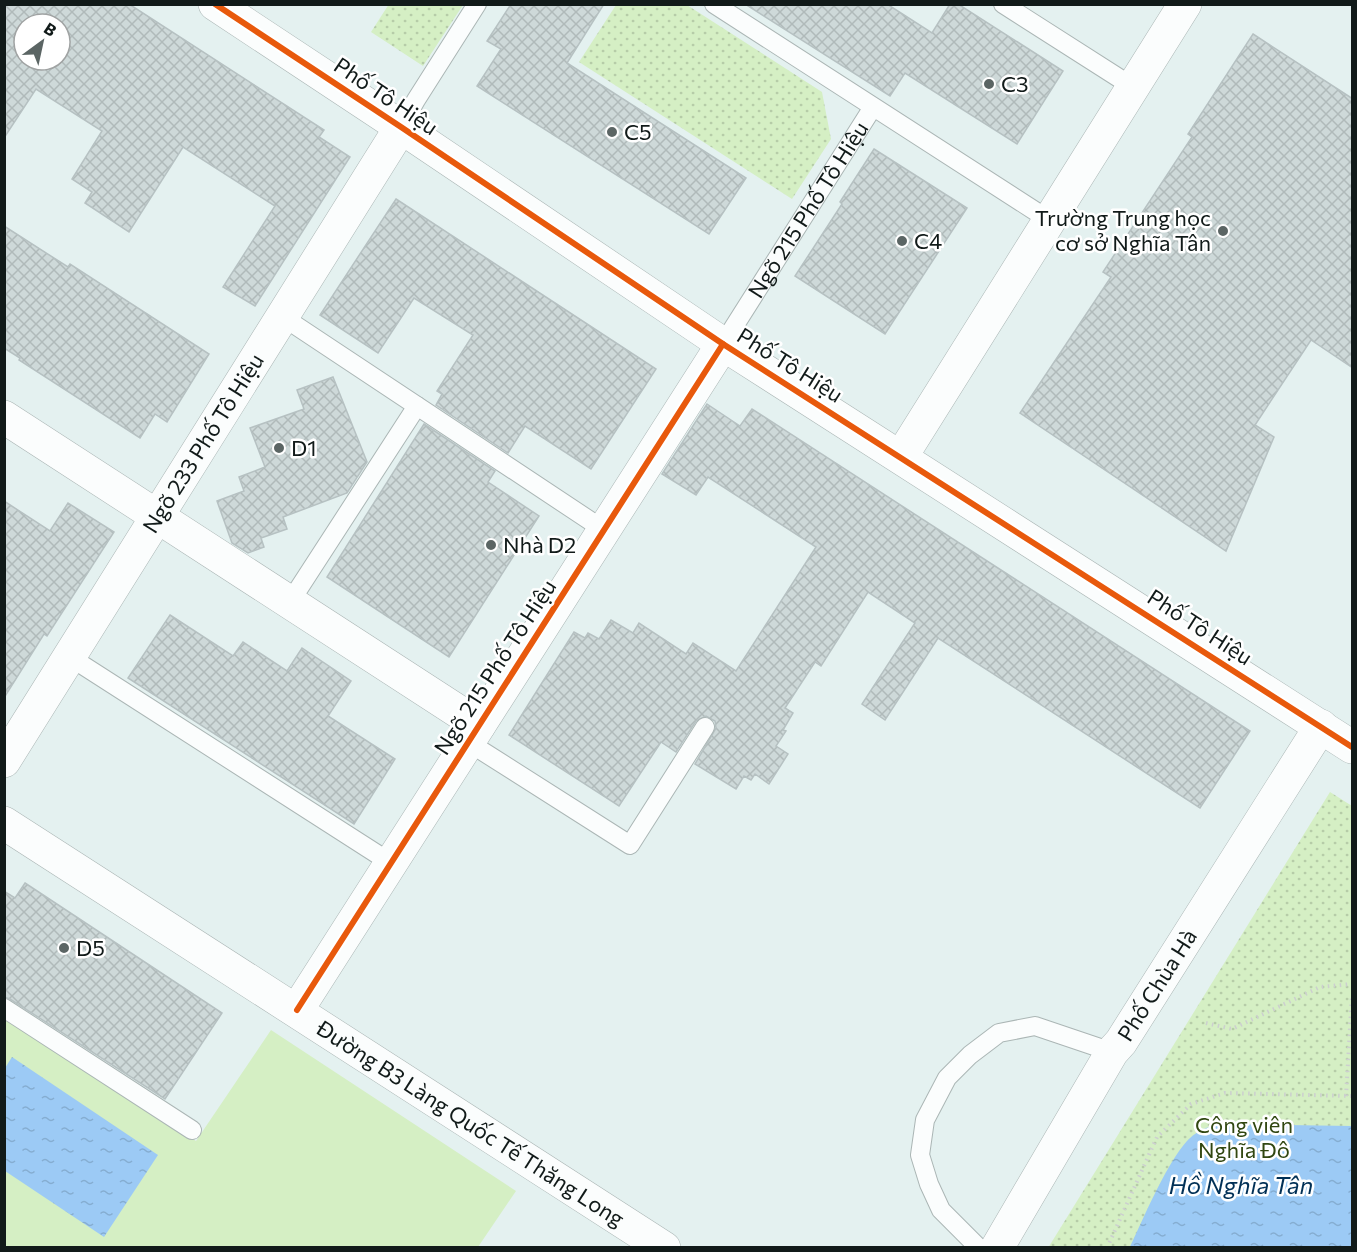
<svg xmlns="http://www.w3.org/2000/svg" width="1357" height="1252" font-family="Commissioner,sans-serif">
<style>
.park{fill:url(#park-dots)}
.pitch{fill:#d5efc4}
.water{fill:url(#water-ripples)}
.building{fill:url(#building-cross-hatch);stroke:#b6c1c2;stroke-width:1.5;fill-rule:evenodd}
.lines{fill:none;stroke-linecap:round;stroke-linejoin:round}
.lane-casing{stroke:#abb6b5;stroke-width:20}
.street-casing{stroke:#abb6b5;stroke-width:34}
.secondary-casing{stroke:#abb6b5;stroke-width:34}
.path{stroke:#cccfcf;stroke-width:4;stroke-dasharray:1.5 4.5;stroke-linecap:butt}
.lane{stroke:#fbfdfd;stroke-width:18}
.street{stroke:#fbfdfd;stroke-width:33}
.secondary{stroke:#fbfdfd;stroke-width:33}
.cycleway-casing{stroke:#fff;stroke-width:10}
.cycleway{stroke:#e8590c;stroke-width:6}
.poi-dot{fill:#5b6564;stroke:#fff;stroke-width:2}
.labels{text-anchor:middle;stroke-width:5;stroke-linejoin:round;paint-order:stroke}
.poi-label{font-size:22px;fill:#111a19;stroke:#fff;text-anchor:start}
.street-label{font-size:22px;fill:#111a19;stroke:#fff}
.park-label{font-size:22px;fill:#314711;stroke:#fff}
.water-label{font-size:24px;font-style:italic;fill:#013056;stroke:#fff}
</style>
<defs>
<pattern id="park-dots" width="8" height="8" patternUnits="userSpaceOnUse" patternTransform="scale(1.5)"><rect width="8" height="8" fill="#d5efc4"/><path d="M2 2h.1M6 6h.1" fill="none" stroke="#b6cca8" stroke-width="1.8" stroke-linecap="round"/></pattern>
<pattern id="water-ripples" width="26" height="14" patternUnits="userSpaceOnUse" patternTransform="scale(1.5)"><rect width="26" height="14" fill="#9ccaf5"/><path d="M2 4q2-2 4 0t4 0M15 11q2-2 4 0t4 0" fill="none" stroke="#85add1"/></pattern>
<pattern id="building-cross-hatch" width="8" height="8" patternUnits="userSpaceOnUse" patternTransform="scale(1.5)"><rect width="8" height="8" fill="#ced9d9"/><path d="M0 0l8 8M0 8l8-8" fill="none" stroke="#b0baba"/></pattern>
</defs>
<rect width="100%" height="100%" fill="#e4f1f0"/>
<g class="park">
<path d="M389 4H463V5L423 66 371 32Z"/>
<path d="M616 5H687L822 92 831 139 792 199 579 62Z"/>
<path d="M1330 792 1352 806V1247L1048 1248Z"/>
</g>
<path class="pitch" d="M4 1019 196 1141 271 1030 516 1191 478 1247H5Z"/>
<g class="water">
<path d="M12 1057 158 1155 104 1237 5 1171V1068Z"/>
<path d="M1230 1124 1352 1126V1247H1130C1143 1220 1172 1149 1195 1134 1206 1126 1217 1125 1230 1124Z"/>
</g>
<g class="building">
<path d="M4 4H129L324 130 319 137 350 157 255 306 223 287 275 206 183 147 129 232 85 203 92 192 72 179 102 131 36 89 4 138ZM24 24H60V60H24Z"/>
<path d="M511 4H604L567 63 746 178 709 234 477 86 501 49 487 41Z"/>
<path d="M745 4H887L932 33 950 4H958L1063 71 1017 144 905 73 890 96Z"/>
<path d="M1253 34 1353 99V368L1311 340 1255 425 1274 437 1226 551 1020 413 1111 277 1103 272 1192 137 1188 134Z"/>
<path d="M874 149 967 208 885 334 795 276 842 204 840 202Z"/>
<path d="M396 199 656 369 591 469 525 426 508 453 436 405 442 394 437 391 473 335 414 298 378 353 320 315Z"/>
<path d="M4 226 68 267 70 264 209 354 167 422 155 414 140 438 19 360 20 358 4 348Z"/>
<path d="M333 377 367 462 347 493 283 517 287 529 261 538 264 547 248 553 232 543 217 501 244 491 239 477 265 467 250 428 304 409 297 390Z"/>
<path d="M707 404 740 426 752 409 1250 731 1200 808 938 638 885 720 862 704 915 623 868 592 821 666 815 662 785 708 793 713 783 730 786 731 776 746 788 754 769 784 755 774 751 780 744 776 736 789 695 764 716 728 715 721 706 716 696 721 676 752 661 742 619 806 509 735 574 632 585 638 588 633 599 639 611 620 633 633 639 623 686 654 693 643 736 671 816 547 708 477 696 495 662 474Z"/>
<path d="M424 424 495 471 488 482 539 516 449 657 327 577Z"/>
<path d="M4 501 50 531 68 503 114 532 47 636 44 634 4 698Z"/>
<path d="M170 615 233 656 243 642 287 671 302 648 351 681 328 716 395 759 354 824 128 678Z"/>
<path d="M25 883 222 1013 165 1099 10 999 4 997V891L15 898Z"/>
</g>
<g class="lines">
<g class="lane-casing">
<g id="lane">
<path d="M714 4 1049 220"/>
<path d="M1003 4 1133 87"/>
<path d="M401 127 416 100 477 4"/>
<path d="M283 317 604 530"/>
<path id="s1" d="M723 344 873 107"/>
<path d="M290 602 417 406"/>
<path d="M70 657 391 863"/>
<path d="M468 742 630 845 705 727"/>
<path d="M4 1008 192 1130"/>
<path d="M979 1248 941 1210 929 1184 920 1155 925 1120 947 1078 970 1055 999 1033 1035 1026 1112 1052"/>
</g>
</g>
<g class="street-casing">
<g id="street">
<path d="M4 417 479 725"/>
<path d="M901 457 1185 4"/>
<path id="s2" d="M4 761 401 127"/>
<path id="s3" d="M4 823 664 1248"/>
<path d="M297 1010 723 344"/>
<path id="s4" d="M997 1248 1112 1052 1121 1042 1321 726"/>
</g>
</g>
<g class="secondary-casing">
<path id="secondary" d="M215 4 401 127 723 344 1352 747"/>
</g>
<g class="path">
<path d="M1206 1023 1232 1029 1320 987 1352 984"/>
<path d="M1346 1096 1352 995"/>
<path d="M1107 1248 1157 1137 1191 1104 1225 1093 1352 1096"/>
</g>
<use href="#lane" class="lane"/>
<use href="#street" class="street"/>
<use href="#secondary" class="secondary"/>
<g class="cycleway-casing">
<g id="cycleway">
<path d="M215 4 401 127 723 344 1352 747"/>
<path d="M297 1010 723 344"/>
</g>
</g>
<use href="#cycleway" class="cycleway"/>
</g>
<g class="poi-dot">
<circle cx="989" cy="84" r="6"/>
<circle cx="612" cy="132" r="6"/>
<circle cx="1223" cy="231" r="6"/>
<circle cx="902" cy="241" r="6"/>
<circle cx="279" cy="448" r="6"/>
<circle cx="491" cy="545" r="6"/>
<circle cx="64" cy="948" r="6"/>
</g>
<g class="labels">
<g class="poi-label">
<text x="1001" y="92">C3</text>
<text x="624" y="140">C5</text>
<text x="1211" y="226" text-anchor="end">Trường Trung học<tspan x="1211" dy="25">cơ sở Nghĩa Tân</tspan></text>
<text x="914" y="249">C4</text>
<text x="291" y="456">D1</text>
<text x="503" y="553">Nhà D2</text>
<text x="76" y="956">D5</text>
</g>
<g class="street-label">
<text transform="translate(386 96) rotate(34)" y="8">Phố Tô Hiệu</text>
<text dy="8" stroke="none"><textPath href="#s1" startOffset="159">Ngõ 215 Phố Tô Hiệu</textPath></text>
<text transform="translate(790 365) rotate(32)" y="8">Phố Tô Hiệu</text>
<text dy="8" stroke="none"><textPath href="#s2" startOffset="375">Ngõ 233 Phố Tô Hiệu</textPath></text>
<text transform="translate(1200 627) rotate(33)" y="8">Phố Tô Hiệu</text>
<text transform="translate(495 667) rotate(-57)" y="8">Ngõ 215 Phố Tô Hiệu</text>
<text dy="8" stroke="none"><textPath href="#s4" startOffset="308">Phố Chùa Hà</textPath></text>
<text dy="8" stroke="none"><textPath href="#s3" startOffset="555">Đường B3 Làng Quốc Tế Thăng Long</textPath></text>
</g>
<g class="park-label">
<text x="1244" y="1133">Công viên<tspan x="1244" dy="25">Nghĩa Đô</tspan></text>
</g>
<g class="water-label">
<text x="1241" y="1194">Hồ Nghĩa Tân</text>
</g>
</g>
<rect width="1357" height="1252" fill="none" stroke="#111a19" stroke-width="12"/>
<g transform="translate(42 42) rotate(33)"><circle r="28" fill="#ffffff" stroke="#a0a3a3" stroke-width="1.5"/>
<path d="M0-4.5L10 22L0 15L-10 22Z" fill="#5b6564"/>
<text y="-9" font-size="16" font-weight="bold" text-anchor="middle" fill="#111a19">B</text>
</g>
</svg>
